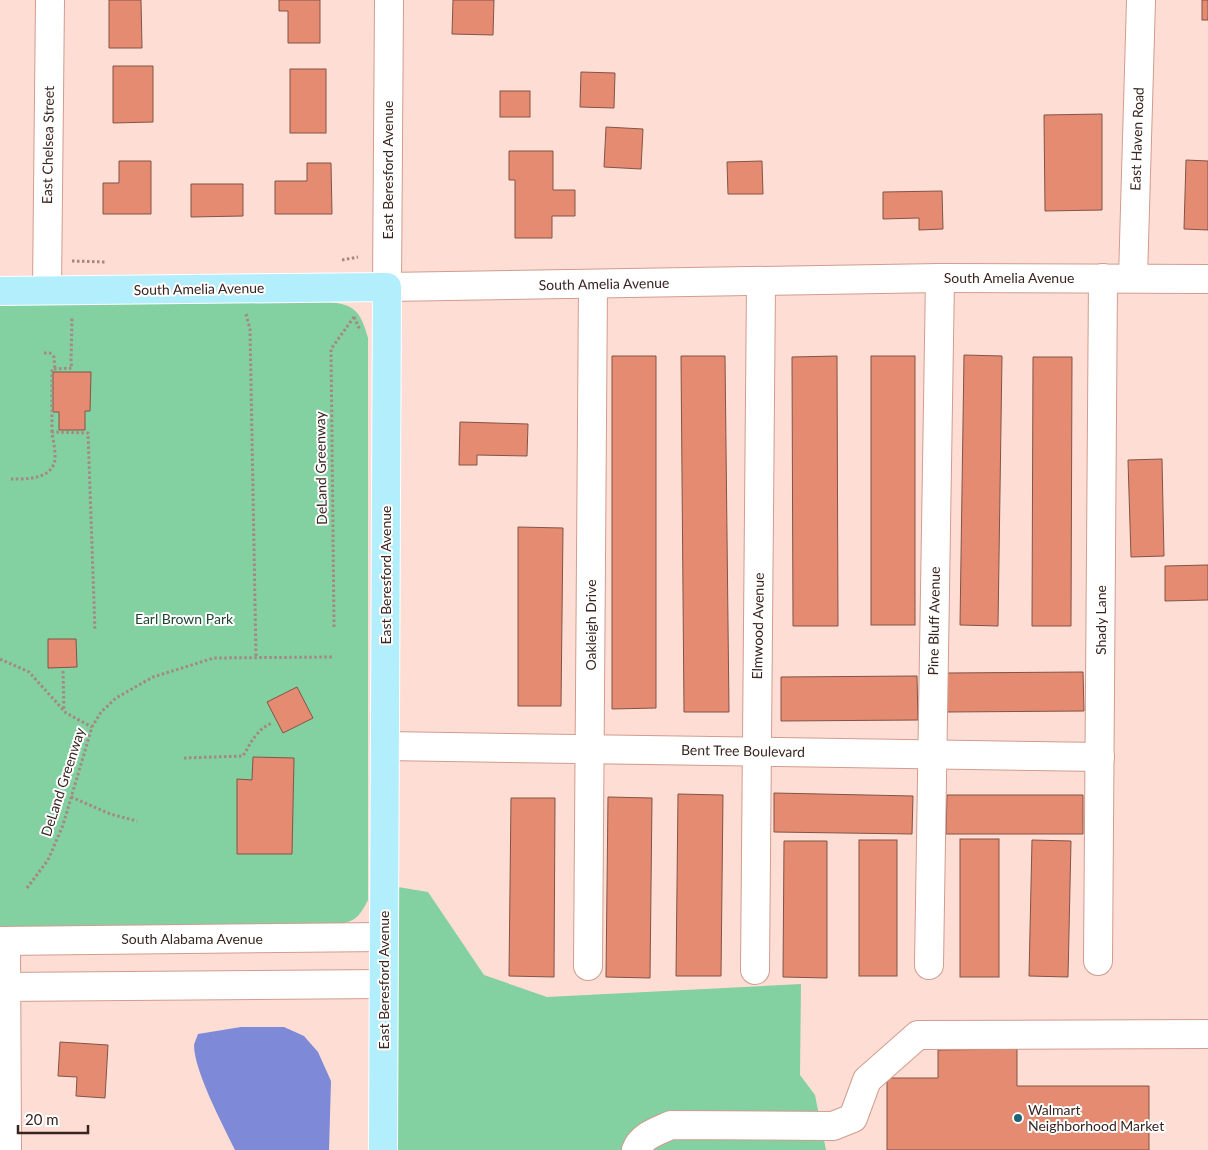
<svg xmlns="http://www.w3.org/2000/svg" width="1208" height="1150" font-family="Lato,sans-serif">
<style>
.green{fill:#83d0a1}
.water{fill:#7e89d7}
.building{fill:#e58b71;stroke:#825447}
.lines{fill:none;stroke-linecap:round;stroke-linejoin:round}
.minor-casing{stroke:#d09d8e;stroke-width:30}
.major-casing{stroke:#fff;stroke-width:30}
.path{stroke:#a48982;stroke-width:3;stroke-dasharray:2.5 2.5;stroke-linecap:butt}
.minor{stroke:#fff;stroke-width:28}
.major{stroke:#b3eefd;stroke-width:28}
.poi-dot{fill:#1e6474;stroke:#fff;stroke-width:2}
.labels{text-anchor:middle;stroke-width:4;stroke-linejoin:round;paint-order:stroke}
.street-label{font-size:14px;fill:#39251f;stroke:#fff}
.park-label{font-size:14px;fill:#1f4630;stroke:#fff}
.poi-label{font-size:14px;fill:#39251f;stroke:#fff;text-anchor:start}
</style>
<rect width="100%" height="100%" fill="#feddd4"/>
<g class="green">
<path d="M327 302C355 304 360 311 368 338V900C358 919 355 922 332 925L0 928V304Z"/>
<path d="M398 887 428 892 484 975 547 997 801 984 800 1075 815 1095 826 1150H397Z"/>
</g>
<path class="water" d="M241 1027H284L304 1036 318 1052 331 1081 329 1150H235C223 1125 194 1071 194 1045 195 1041 197 1037 198 1034Z"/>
<g class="building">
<path d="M109 0H141L142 48H109Z"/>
<path d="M279 0H320V43H288V11H279Z"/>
<path d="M453 0H494L493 35 452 34Z"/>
<rect x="1202" y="0" width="6" height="20"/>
<path d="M113 66H153V122L113 123Z"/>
<rect x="290" y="69" width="36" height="64"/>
<path d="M581 72 615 73 614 108 580 107Z"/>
<rect x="500" y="91" width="30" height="26"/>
<path d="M1102 114V210L1045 211 1044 115Z"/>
<path d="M606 127 643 129 641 169 604 167Z"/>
<path d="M509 151H553V190H575V216H552V238H515V180H509Z"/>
<path d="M1186 160 1208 161V230L1184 229Z"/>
<path d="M119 161H151V214H103V183H119Z"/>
<path d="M762 161 763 194H728L727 162Z"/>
<path d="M307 163H331L332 214H275V181H307Z"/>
<path d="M191 184H243V216L191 217Z"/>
<path d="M942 191 943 229 919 230V218L883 219V192Z"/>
<path d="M964 355 1002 356 998 626 960 625Z"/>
<path d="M612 356H656V708L612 709Z"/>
<path d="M681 356H725L729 712H684Z"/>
<path d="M837 356 838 626H793L792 357Z"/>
<rect x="871" y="356" width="44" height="269"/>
<path d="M1033 357H1072L1071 626H1032Z"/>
<path d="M53 372H91L90 411H85V430H59V412H53Z"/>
<path d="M460 422 528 424 527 456 477 455V465H459Z"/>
<path d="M1162 459 1164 556 1131 557 1128 460Z"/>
<path d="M518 527 563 528 561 706H518Z"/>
<path d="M1208 565V600L1165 601V566Z"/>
<path d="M48 639H76L77 667 48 668Z"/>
<path d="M1083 672 1084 711 947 712V673Z"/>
<path d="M917 676 918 720 781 721V677Z"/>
<path d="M297 687 313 718 283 733 267 702Z"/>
<path d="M253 757 294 758 292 854H237V779L252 780Z"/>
<path d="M774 793 913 796 912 834 774 832Z"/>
<path d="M678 794 723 795 721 976H676Z"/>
<path d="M947 795H1083V834H946Z"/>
<path d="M608 797 652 798 650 978 606 977Z"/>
<path d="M511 798H555L554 977 509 976Z"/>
<rect x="960" y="839" width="39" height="138"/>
<rect x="859" y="840" width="38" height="136"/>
<path d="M1032 840 1071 841 1068 977 1029 976Z"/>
<path d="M784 841H827V978L783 977Z"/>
<path d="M60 1042 108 1045 105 1098 76 1096 77 1077 58 1076Z"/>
<path d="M1017 1049V1086H1149V1150H887V1078H938V1050Z"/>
</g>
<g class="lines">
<g class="minor-casing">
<g id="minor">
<path d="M389 0 387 287 940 278 1208 279"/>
<path d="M1133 278 1141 0"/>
<path d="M47 290 50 0"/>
<path d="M385 746 1100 757"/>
<path d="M0 941 384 937"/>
<path d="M6 941 7 1150"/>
<path d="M1098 961 1103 278"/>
<path d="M929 965 940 278"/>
<path d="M588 966 593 284"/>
<path d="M755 970 761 282"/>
<path d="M0 987 384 984"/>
<path d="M636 1150C641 1136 658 1131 671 1125L833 1126 853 1118 867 1080 918 1035 1208 1034"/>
</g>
</g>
<g class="major-casing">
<path id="major" d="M0 291 387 287 383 1150"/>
</g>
<g class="path">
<path d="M342 260 358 257"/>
<path d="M72 261 106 262"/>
<path d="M246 314 250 329 256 658"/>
<path d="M354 317 360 330"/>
<path d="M44 353H50L54 357 55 369"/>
<path d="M52 432V369L72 368 71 363 72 316"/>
<path d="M11 479C25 479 47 480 54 464 57 455 53 441 52 432L88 433 95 631"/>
<path d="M334 627 331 349 354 317"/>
<path d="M0 659 29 672 66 713 92 727"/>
<path d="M63 671 64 711"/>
<path d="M184 758 243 756C250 744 258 727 273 723"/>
<path d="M71 797 110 814 137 821"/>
<path d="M27 888 48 860 63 825 92 727 101 712 116 698 153 677 214 658 333 657"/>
</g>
<use href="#minor" class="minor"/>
<use href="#major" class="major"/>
</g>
<circle class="poi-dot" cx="1018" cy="1118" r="5"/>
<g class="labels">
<g class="street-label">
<text transform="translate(1137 139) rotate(-88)" y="5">East Haven Road</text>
<text transform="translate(48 145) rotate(-89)" y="5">East Chelsea Street</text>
<text transform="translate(388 170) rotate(-90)" y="5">East Beresford Avenue</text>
<text x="1009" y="283">South Amelia Avenue</text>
<text transform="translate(604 284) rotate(-1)" y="5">South Amelia Avenue</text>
<text transform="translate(199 289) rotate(-1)" y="5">South Amelia Avenue</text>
<text transform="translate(321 468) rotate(-91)" y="5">DeLand Greenway</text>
<text transform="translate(386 575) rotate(-90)" y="5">East Beresford Avenue</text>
<text transform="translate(1101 620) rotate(-90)" y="5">Shady Lane</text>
<text transform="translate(934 621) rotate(-89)" y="5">Pine Bluff Avenue</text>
<text transform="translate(591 625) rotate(-90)" y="5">Oakleigh Drive</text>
<text transform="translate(758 626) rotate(-89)" y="5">Elmwood Avenue</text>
<text transform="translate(743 751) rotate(1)" y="5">Bent Tree Boulevard</text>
<text transform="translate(63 782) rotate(-72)" y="5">DeLand Greenway</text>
<text x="192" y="944">South Alabama Avenue</text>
<text transform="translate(384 980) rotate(-90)" y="5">East Beresford Avenue</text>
</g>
<g class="park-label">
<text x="184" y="624">Earl Brown Park</text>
</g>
<g class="poi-label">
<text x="1028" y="1115">Walmart<tspan x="1028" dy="16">Neighborhood Market</tspan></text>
</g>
</g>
<path d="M18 1125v8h70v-8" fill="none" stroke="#39251f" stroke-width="2.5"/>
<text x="25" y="1125" font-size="15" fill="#39251f" stroke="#ffffff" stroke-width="4" paint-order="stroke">20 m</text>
</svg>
